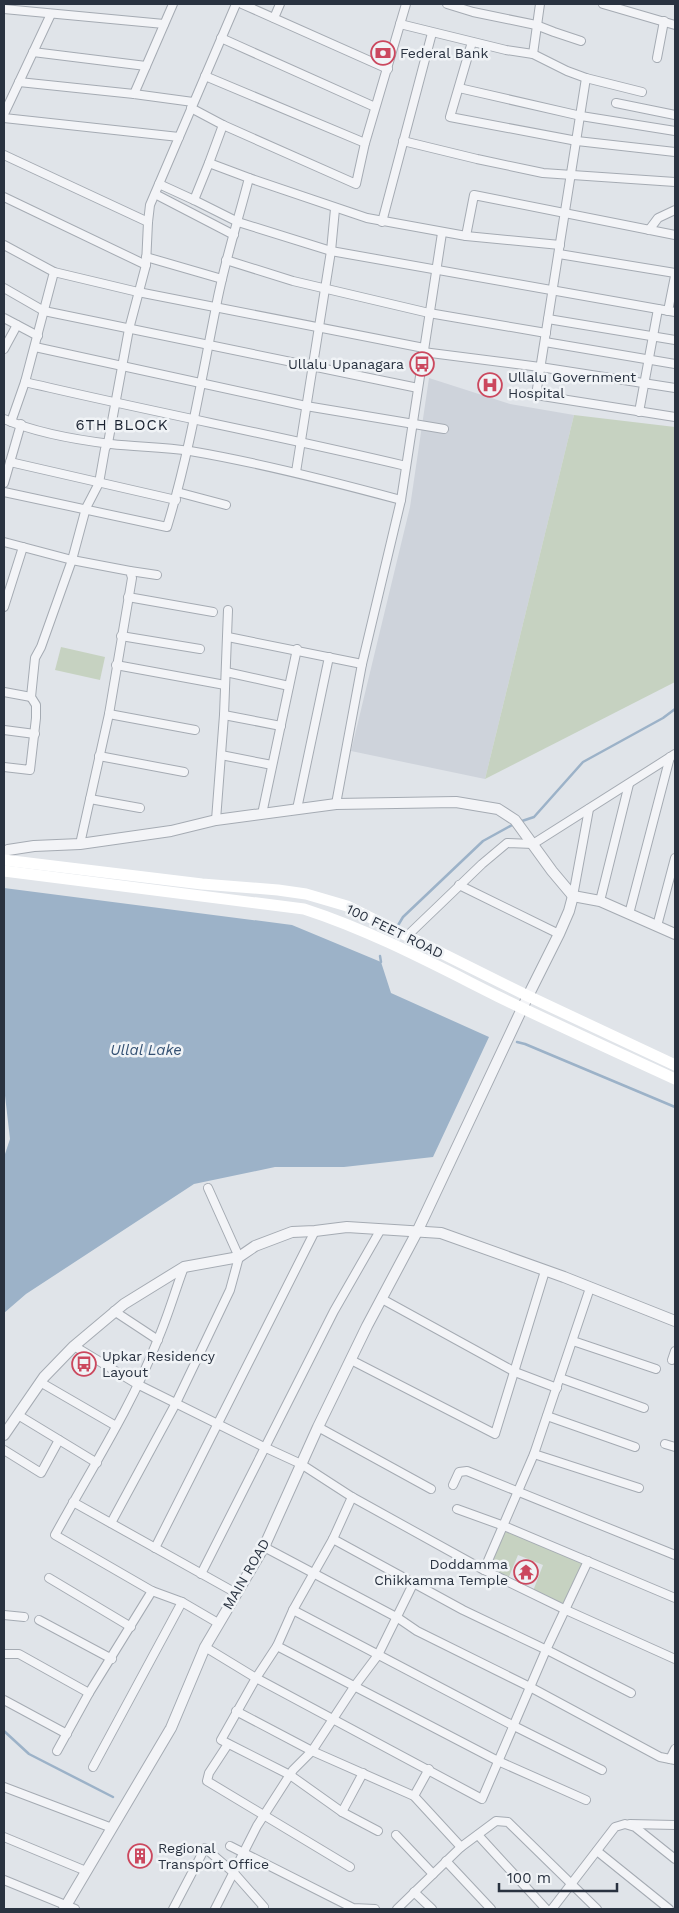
<svg xmlns="http://www.w3.org/2000/svg" width="679" height="1913" font-family="'Work Sans',sans-serif">
<style>
.built{fill:#ced3db}
.green{fill:#c6d2c1}
.water{fill:#9cb2c8}
.lines{fill:none;stroke-linecap:round;stroke-linejoin:round}
.stream{stroke:#9cb2c8;stroke-width:2.5}
.minor-casing{stroke:#a5abb3;stroke-width:10}
.tertiary-casing{stroke:#a5abb3;stroke-width:12}
.minor{stroke:#f3f4f7;stroke-width:8}
.tertiary{stroke:#f3f4f7;stroke-width:10}
.secondary{stroke:#fff;stroke-width:11}
.labels{text-anchor:middle;stroke-width:5;stroke-linejoin:round;paint-order:stroke}
.poi-label{font-size:14px;fill:#293240;stroke:#f0f3f6;text-anchor:start}
.street-label{font-size:14px;fill:#293240;stroke:#f0f3f6}
.neighbourhood-label{font-size:15px;letter-spacing:1px;fill:#1b2331;stroke:#f0f3f6}
.water-label{font-size:15px;font-style:italic;fill:#345173;stroke:#f0f3f6}
</style>
<rect width="100%" height="100%" fill="#e0e4e9"/>
<path class="built" d="M429 378 510 404 574 415 485 779 351 751 410 507Z"/>
<g class="green">
<path d="M574 415 675 427V682L485 779Z"/>
<path d="M61 647 105 657 100 680 55 670Z"/>
<path d="M505 1528 585 1564 566 1606 533 1591 543 1565 518 1555 508 1579 486 1569Z"/>
</g>
<path class="water" d="M4 888 292 925 381 962 391 993 489 1037 433 1157 344 1167H275L194 1184 26 1294 4 1313V1157L10 1139 4 1087Z"/>
<g class="lines">
<g class="stream">
<path d="M519 822 534 817 583 762 663 718 675 709"/>
<path d="M397 927 403 917 483 841 514 824"/>
<path d="M380 956 381 962"/>
<path d="M517 1042 525 1044 675 1107"/>
<path d="M4 1731 29 1754 113 1797"/>
</g>
<g class="minor-casing">
<g id="minor">
<path d="M242 4 388 69"/>
<path d="M447 4 473 12 536 25 554 32 581 41"/>
<path d="M603 4 675 25"/>
<path d="M4 9 164 24"/>
<path d="M274 18 280 4"/>
<path d="M400 24 506 50 533 54 567 71 586 78 642 92"/>
<path d="M221 38 375 107"/>
<path d="M472 42 450 117 577 141 675 152"/>
<path d="M33 52 146 66"/>
<path d="M533 54 540 4"/>
<path d="M657 58 664 21"/>
<path d="M205 76 365 143"/>
<path d="M586 78 536 395 675 417"/>
<path d="M19 82 134 94 193 102"/>
<path d="M459 88 581 116 675 131"/>
<path d="M134 94 173 4"/>
<path d="M616 103 675 115"/>
<path d="M191 108 223 125 356 184 365 143 406 4"/>
<path d="M4 114 51 14"/>
<path d="M4 118 179 137"/>
<path d="M403 141 477 159 543 173 675 182"/>
<path d="M4 155 148 222"/>
<path d="M209 163 223 125"/>
<path d="M249 178 209 163 194 200 238 222 331 251 675 312"/>
<path d="M159 184 194 200"/>
<path d="M155 194 234 235"/>
<path d="M4 197 146 265"/>
<path d="M382 222 432 33"/>
<path d="M649 230 658 218 675 210"/>
<path d="M466 236 560 245"/>
<path d="M4 245 54 272 25 382 11 422"/>
<path d="M559 254 675 273"/>
<path d="M146 257 222 279"/>
<path d="M226 260 293 281 429 313 546 333"/>
<path d="M54 272 138 292 424 348"/>
<path d="M4 288 44 311 418 388"/>
<path d="M668 311 675 276"/>
<path d="M4 318 38 336"/>
<path d="M548 319 675 340"/>
<path d="M545 342 675 364"/>
<path d="M35 347 306 406 444 429"/>
<path d="M4 349 17 325"/>
<path d="M423 352 540 367 675 388"/>
<path d="M25 382C152 412 280 436 406 466"/>
<path d="M639 412 658 309"/>
<path d="M4 419C34 432 78 440 111 444 137 447 164 447 190 451 261 463 331 481 401 500"/>
<path d="M10 462 176 500"/>
<path d="M296 472 331 251 335 209"/>
<path d="M4 483 21 424"/>
<path d="M4 492 167 527C189 455 201 381 216 307 224 263 238 221 249 178L367 218 466 236 474 195 675 235"/>
<path d="M177 492 226 505"/>
<path d="M4 542 72 560 130 571 132 578 109 714 80 844"/>
<path d="M130 571 157 575"/>
<path d="M128 597 213 612"/>
<path d="M4 607 23 547"/>
<path d="M121 636 200 649"/>
<path d="M228 637 362 664"/>
<path d="M116 665 225 685"/>
<path d="M226 672 289 686"/>
<path d="M4 692 31 697"/>
<path d="M109 714 195 730"/>
<path d="M224 715 281 726"/>
<path d="M4 730 35 734"/>
<path d="M221 755 272 765"/>
<path d="M99 756 184 772"/>
<path d="M4 767 30 770 36 718V705L31 697 35 658 41 647 72 560 86 508 99 483 105 449 108 443 129 329 146 265 148 222 150 205 236 4"/>
<path d="M90 799 140 808"/>
<path d="M336 804 362 664 401 500 442 233"/>
<path d="M297 809 329 657"/>
<path d="M262 814 297 649"/>
<path d="M216 820 224 715 228 610"/>
<path d="M459 885 559 934"/>
<path d="M573 896 589 809"/>
<path d="M600 901 629 784"/>
<path d="M629 914 670 757"/>
<path d="M657 926 675 858"/>
<path d="M407 936 482 864 507 843 533 844 675 754"/>
<path d="M184 1267C175 1291 168 1316 158 1339 131 1408 90 1471 55 1535L152 1591 182 1602 218 1623"/>
<path d="M382 1299 515 1372 557 1388"/>
<path d="M114 1311 158 1340"/>
<path d="M573 1341 656 1369"/>
<path d="M74 1346 137 1384 264 1447 301 1464 352 1497 484 1570 566 1610 675 1659"/>
<path d="M351 1360 495 1434 545 1271"/>
<path d="M672 1360 675 1351"/>
<path d="M560 1378 644 1408"/>
<path d="M40 1382 116 1426"/>
<path d="M18 1415 97 1463"/>
<path d="M547 1416 635 1447"/>
<path d="M318 1427 431 1489"/>
<path d="M665 1444 675 1447"/>
<path d="M4 1450 41 1473 59 1440"/>
<path d="M534 1454 639 1488"/>
<path d="M453 1485 459 1472 467 1471 675 1555"/>
<path d="M352 1497 333 1539 293 1610 277 1646 256 1678 221 1740 290 1775 342 1812 378 1831"/>
<path d="M73 1502 236 1593"/>
<path d="M457 1509 504 1526 675 1598"/>
<path d="M111 1523 176 1403 230 1290 239 1257 208 1188"/>
<path d="M333 1539 463 1610 551 1652 631 1693"/>
<path d="M264 1547 398 1618 417 1631 530 1687 660 1757 675 1760"/>
<path d="M155 1548 315 1231"/>
<path d="M484 1570 534 1454 590 1288"/>
<path d="M201 1574 334 1311 381 1229"/>
<path d="M49 1578 131 1627"/>
<path d="M293 1610 514 1726 602 1770"/>
<path d="M4 1615 24 1617"/>
<path d="M39 1620 112 1659"/>
<path d="M277 1646 498 1761 586 1800"/>
<path d="M205 1647 256 1678 482 1799 546 1650 588 1561"/>
<path d="M4 1654H19L89 1693"/>
<path d="M4 1700 67 1734"/>
<path d="M236 1711 312 1751 414 1796 461 1847"/>
<path d="M228 1744 209 1773 207 1781 350 1867"/>
<path d="M57 1751 89 1693 152 1591"/>
<path d="M670 1759 675 1749"/>
<path d="M93 1767 182 1602"/>
<path d="M4 1787 112 1828"/>
<path d="M414 1796 429 1769"/>
<path d="M342 1812 363 1773"/>
<path d="M630 1824 675 1825"/>
<path d="M396 1835 433 1874"/>
<path d="M478 1835 546 1909"/>
<path d="M4 1837 86 1871"/>
<path d="M230 1846 353 1908 375 1909"/>
<path d="M597 1851 669 1909"/>
<path d="M446 1861 491 1909"/>
<path d="M4 1880 75 1909"/>
<path d="M414 1892 432 1909"/>
<path d="M173 1909 205 1848 234 1873 264 1907 262 1909"/>
<path d="M215 1909 257 1826 293 1770 312 1751 354 1687 378 1655 413 1584"/>
<path d="M397 1909 461 1847 496 1821 508 1822 597 1909"/>
<path d="M552 1909 615 1827 625 1824 635 1827 675 1859"/>
</g>
</g>
<g class="tertiary-casing">
<g id="tertiary">
<path d="M4 853 8 850 34 846 80 844 171 831 216 820 336 804 456 802 498 809 515 820 552 871 573 896 600 901 675 934"/>
<path d="M4 1435 44 1377 74 1346 124 1304 184 1267 239 1257 255 1246 292 1232 315 1231 347 1227 441 1233 564 1277 675 1321"/>
<path d="M64 1909 171 1728 205 1647 264 1547 318 1427 367 1326 417 1232 528 996 559 934 569 911 573 896"/>
</g>
</g>
<use href="#minor" class="minor"/>
<use href="#tertiary" class="tertiary"/>
<g class="secondary">
<path d="M4 860 202 884 278 890 306 894 347 906 528 996 675 1065"/>
<path d="M4 871 304 909C372 931 435 965 499 997 557 1025 616 1052 675 1079"/>
</g>
</g>
<defs>
<g id="bank-ring" transform="scale(1.25)"><circle r="9.5" fill="#f0f3f6" stroke="#cb485e" stroke-width="1.5"/><path d="M-6-4H6V4H-6ZM0-2.3a2.3 2.3 0 1 0 0 4.6a2.3 2.3 0 1 0 0-4.6Z" fill="#cb485e"/></g>
<g id="bus-ring" transform="scale(1.25)"><circle r="9.5" fill="#f0f3f6" stroke="#cb485e" stroke-width="1.5"/><path d="M-5-6H5V4H4V6H2V4H-2V6H-4V4H-5ZM-3.5-4V0h7V-4ZM-3.5 1.2v1.5H-2V1.2ZM2 1.2v1.5H3.5V1.2Z" fill="#cb485e"/></g>
<g id="hospital-ring" transform="scale(1.25)"><circle r="9.5" fill="#f0f3f6" stroke="#cb485e" stroke-width="1.5"/><path d="M-5-5h3v3.5h4V-5h3V5h-3V1.5h-4V5h-3Z" fill="#cb485e"/></g>
<g id="temple-ring" transform="scale(1.25)"><circle r="9.5" fill="#f0f3f6" stroke="#cb485e" stroke-width="1.5"/><path d="M0-6L5-2H3V0L6.5 2.5H4V6H1.5V3h-3V6H-4V2.5H-6.5L-3 0V-2H-5Z" fill="#cb485e"/></g>
<g id="building-ring" transform="scale(1.25)"><circle r="9.5" fill="#f0f3f6" stroke="#cb485e" stroke-width="1.5"/><path d="M-4-6H4V6H1V3H-1V6H-4ZM-2.5-4.3h1.7v1.8h-1.7ZM.8-4.3h1.7v1.8H.8ZM-2.5-1h1.7V.8h-1.7ZM.8-1h1.7V.8H.8Z" fill="#cb485e"/></g>
</defs>
<g fill-rule="evenodd">
<use href="#bank-ring" x="383" y="53"/>
<use href="#bus-ring" x="422" y="364"/>
<use href="#hospital-ring" x="490" y="385"/>
<use href="#bus-ring" x="84" y="1364"/>
<use href="#temple-ring" x="526" y="1572"/>
<use href="#building-ring" x="140" y="1856"/>
</g>
<g class="labels">
<g class="poi-label">
<text x="400" y="58">Federal Bank</text>
<text x="404" y="369" text-anchor="end">Ullalu Upanagara</text>
<text x="508" y="382">Ullalu Government<tspan x="508" dy="16">Hospital</tspan></text>
<text x="102" y="1361">Upkar Residency<tspan x="102" dy="16">Layout</tspan></text>
<text x="508" y="1569" text-anchor="end">Doddamma<tspan x="508" dy="16">Chikkamma Temple</tspan></text>
<text x="158" y="1853">Regional<tspan x="158" dy="16">Transport Office</tspan></text>
</g>
<g class="street-label">
<text transform="translate(395 931) rotate(26)" y="5">100 FEET ROAD</text>
<text transform="translate(246 1574) rotate(-60)" y="5">MAIN ROAD</text>
</g>
<g class="neighbourhood-label">
<text x="122" y="430">6TH BLOCK</text>
</g>
<g class="water-label">
<text x="146" y="1055">Ullal Lake</text>
</g>
</g>
<rect width="679" height="1913" fill="none" stroke="#293240" stroke-width="10"/>
<path d="M499 1883v8h118v-8" fill="none" stroke="#293240" stroke-width="2.5"/>
<text x="507" y="1883" font-size="15" fill="#293240" stroke="#f0f3f6" stroke-width="4" paint-order="stroke">100 m</text>
</svg>
